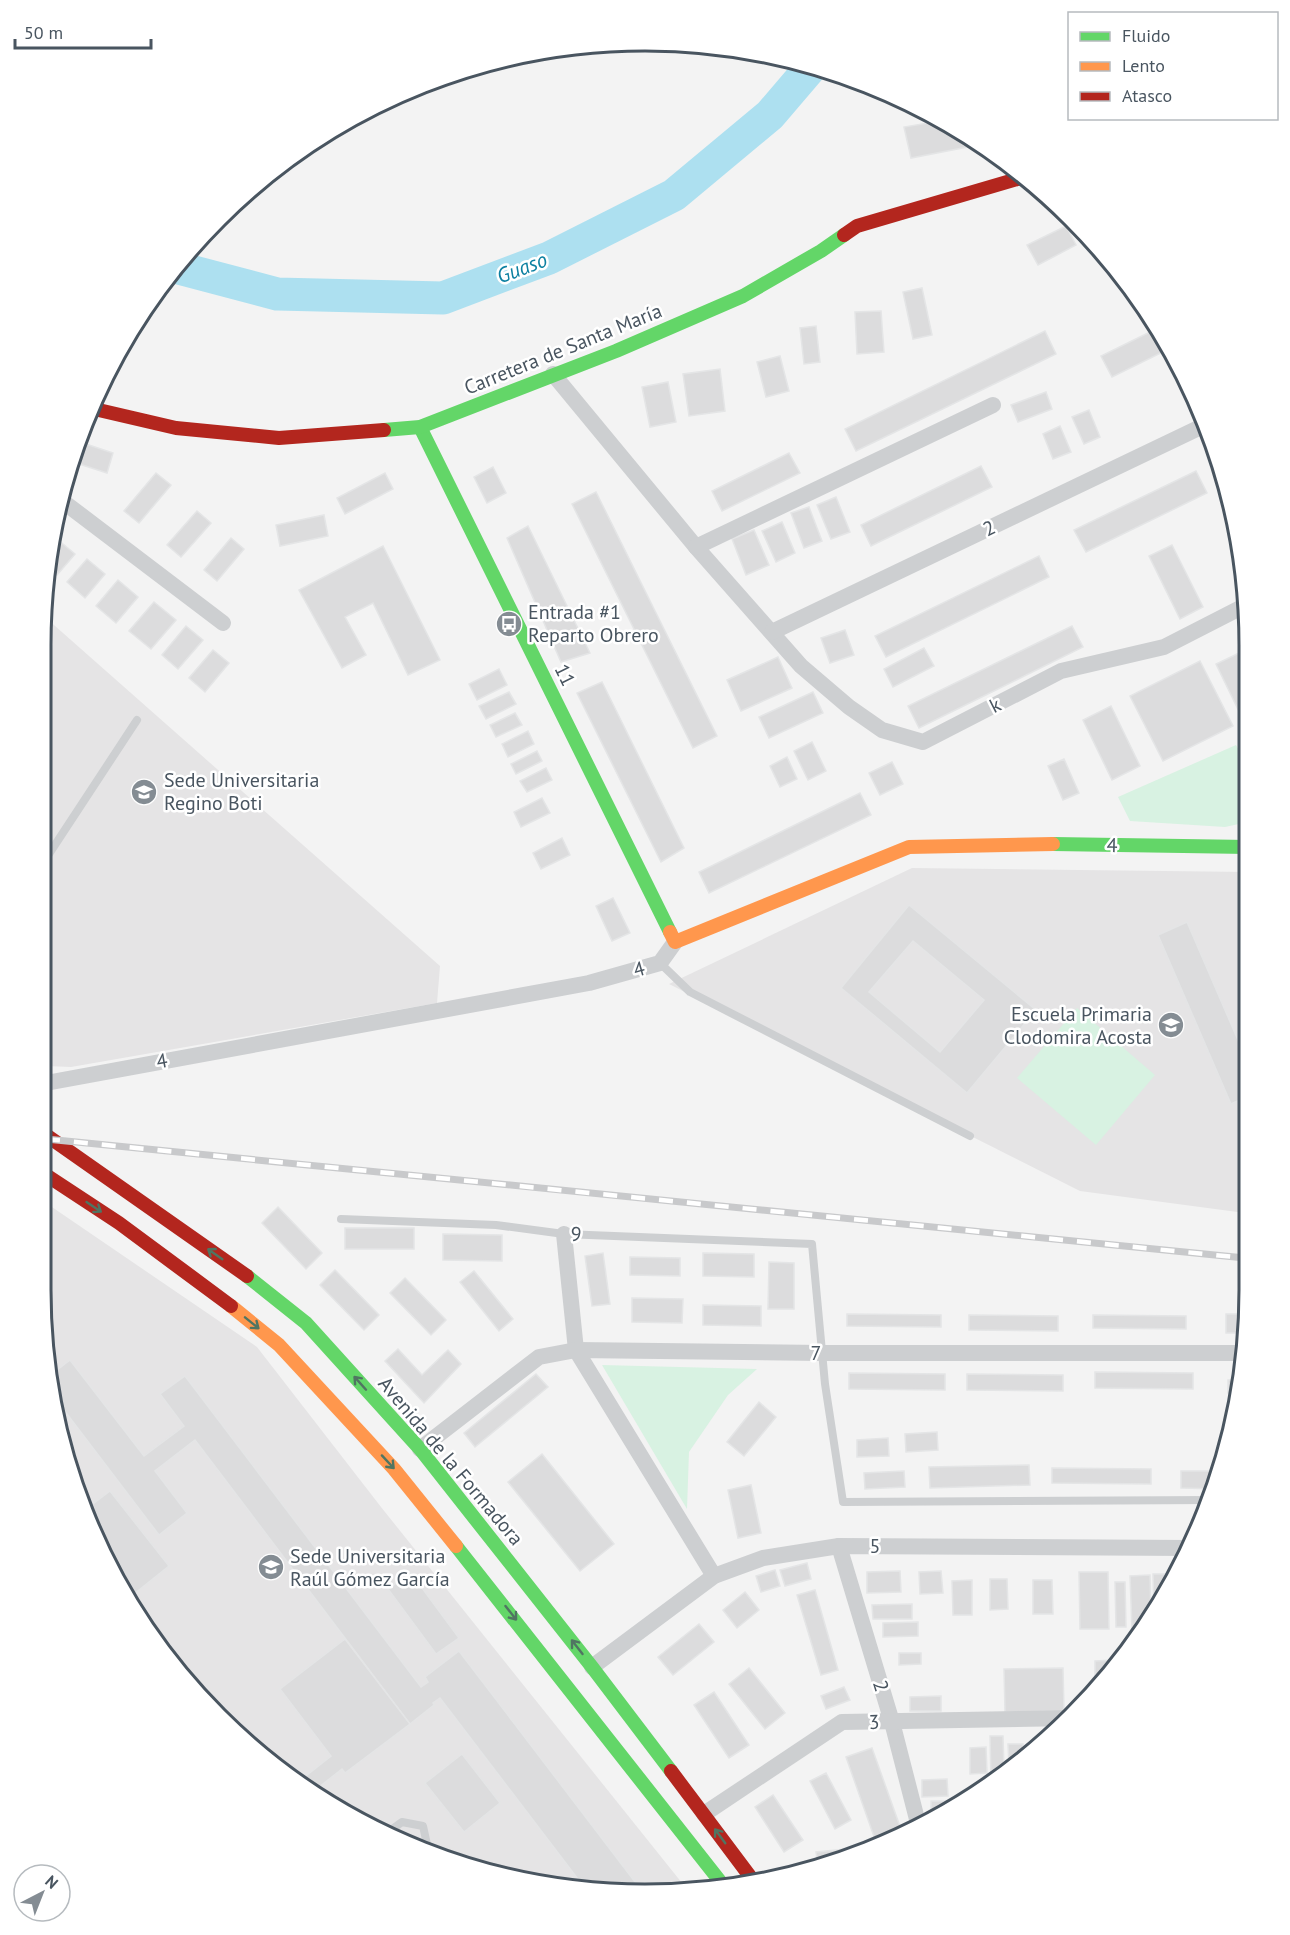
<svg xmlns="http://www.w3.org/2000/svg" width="1290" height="1935" font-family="'PT Sans',sans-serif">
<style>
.education{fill:#e5e4e5}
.green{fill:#d8f2e2}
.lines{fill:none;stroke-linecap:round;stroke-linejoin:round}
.river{stroke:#ade0f0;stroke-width:33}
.building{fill:#dcdcdd;stroke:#e4e5e6;stroke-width:1.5;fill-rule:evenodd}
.lane{stroke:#cdcfd1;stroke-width:8}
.street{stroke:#cdcfd1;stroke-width:16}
.fast{stroke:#63d668;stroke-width:14}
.slow{stroke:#ff974d;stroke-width:14}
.jam{stroke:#b3261e;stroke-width:14}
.rail-casing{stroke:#c8c9cb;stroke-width:7}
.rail{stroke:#fff;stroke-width:4.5;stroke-dasharray:14;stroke-linecap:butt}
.oneway{stroke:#507562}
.labels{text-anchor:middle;stroke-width:5;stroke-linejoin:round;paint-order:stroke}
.street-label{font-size:20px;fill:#495560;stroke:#fff}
.poi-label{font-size:20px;fill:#495560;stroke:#fff;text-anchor:start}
.water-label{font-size:21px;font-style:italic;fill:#0c80a1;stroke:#fff}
.rim{fill:none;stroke:#495560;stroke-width:3}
</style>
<rect width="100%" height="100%" fill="#f3f3f3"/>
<g class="education">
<path d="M46 618 440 966 437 1003 71 1067 46 1066Z"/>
<path d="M912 868 1248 872 1245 1213 1080 1191 669 984Z"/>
<path d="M46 1203 257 1347 381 1507 686 1888 605 1893 527 1883 414 1849 277 1769 217 1717 143 1626 72 1484 46 1369Z"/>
</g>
<g class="green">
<path d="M1236 745 1249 769 1248 822 1225 827 1130 821 1118 797Z"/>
<path d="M1077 1008 1155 1075 1096 1145 1017 1078Z"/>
<path d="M602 1365 757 1369 728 1395 689 1452 687 1509Z"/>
</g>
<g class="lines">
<path class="river" d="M175 267 277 294 443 298 549 258 674 195 770 115 811 67"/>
</g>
<g class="building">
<path d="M940 121 981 142 983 144 911 158 904 127Z"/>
<path d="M1066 226 1076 245 1038 265 1027 245Z"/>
<path d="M922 288 932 335 913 339 903 292Z"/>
<path d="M881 311 884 352 857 354 855 312Z"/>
<path d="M816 326 820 362 804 364 800 328Z"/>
<path d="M1158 328 1169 349 1112 377 1101 356Z"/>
<path d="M1045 331 1056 354 856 451 845 429Z"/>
<path d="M780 356 789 391 766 397 757 362Z"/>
<path d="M720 369 725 411 689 416 683 374Z"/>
<path d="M668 382 676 422 650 427 642 387Z"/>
<path d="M1046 392 1052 409 1018 422 1011 405Z"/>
<path d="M1089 410 1100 437 1084 444 1072 417Z"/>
<path d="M1060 426 1071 452 1053 459 1043 434Z"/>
<path d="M77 441 113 453 107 473 70 461Z"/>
<path d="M789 453 800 473 722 511 712 491Z"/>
<path d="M981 466 992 487 871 546 861 525Z"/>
<path d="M493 467 506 493 487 503 474 477Z"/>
<path d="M1196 471 1207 493 1086 552 1074 530Z"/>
<path d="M156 473 171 485 139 523 124 511Z"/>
<path d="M385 473 393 489 345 514 337 498Z"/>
<path d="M596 492 717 736 693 748 572 504Z"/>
<path d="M836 497 850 532 831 539 817 505Z"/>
<path d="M809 507 822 541 804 548 791 513Z"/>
<path d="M197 511 211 523 181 557 167 545Z"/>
<path d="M324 515 328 536 280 546 276 525Z"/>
<path d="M782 522 795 553 776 562 762 531Z"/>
<path d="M528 526 590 653 561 662 507 538Z"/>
<path d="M754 530 769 565 746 575 732 539Z"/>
<path d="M231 538 244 549 217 581 204 570Z"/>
<path d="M57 539 75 554 57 575 46 566 50 547Z"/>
<path d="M1172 545 1203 607 1180 619 1149 556Z"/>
<path d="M383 546 440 660 408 675 373 603 345 617 366 655 342 668 299 590Z"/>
<path d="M1039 556 1049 577 886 657 875 636Z"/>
<path d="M87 559 105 574 85 598 67 582Z"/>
<path d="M118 580 138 597 116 623 96 606Z"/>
<path d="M154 602 176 620 151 649 129 631Z"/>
<path d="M186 626 203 640 178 669 162 655Z"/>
<path d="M1072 626 1083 647 919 728 908 706Z"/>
<path d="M845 630 854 655 830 663 821 638Z"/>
<path d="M924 648 934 666 893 687 884 669Z"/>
<path d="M213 650 229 663 205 692 189 678Z"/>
<path d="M1239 653 1249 673V732L1216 664Z"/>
<path d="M778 657 792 688 741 711 727 680Z"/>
<path d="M1200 661 1233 726 1163 761 1130 696Z"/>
<path d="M499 669 507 685 477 700 469 684Z"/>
<path d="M602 682 684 848 661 862 577 693Z"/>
<path d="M509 692 516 704 486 719 479 706Z"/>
<path d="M813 692 823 713 769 738 759 717Z"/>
<path d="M1111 706 1140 766 1112 780 1083 720Z"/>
<path d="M515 713 522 725 496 737 490 725Z"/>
<path d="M528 731 534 744 508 757 502 744Z"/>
<path d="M812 742 826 771 808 780 794 751Z"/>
<path d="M537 751 542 761 516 774 511 764Z"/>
<path d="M787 757 797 779 780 787 770 766Z"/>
<path d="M1064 759 1079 793 1063 800 1048 766Z"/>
<path d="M892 762 903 784 880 795 869 773Z"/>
<path d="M546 768 552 780 527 792 520 781Z"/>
<path d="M860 793 871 815 709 893 699 872Z"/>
<path d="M542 798 550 813 521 827 514 812Z"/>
<path d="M562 838 570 855 541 869 533 853Z"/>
<path d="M613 898 630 933 612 941 596 906Z"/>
<path d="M909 905 1036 1010 967 1093 841 988ZM913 941 984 1000 940 1052 869 992Z"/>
<path d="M1187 922 1247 1061 1246 1097 1231 1104 1158 935Z"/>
<path d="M278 1207 322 1253 306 1269 262 1223Z"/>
<rect x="345" y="1228" width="69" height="21"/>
<path d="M443 1234 502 1235V1261L443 1260Z"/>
<path d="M603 1253 610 1304 592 1306 585 1256Z"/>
<path d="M703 1253 754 1254V1277L703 1276Z"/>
<path d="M630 1257 680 1258V1276L630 1275Z"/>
<path d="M769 1262 794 1263V1309H768Z"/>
<path d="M335 1270 379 1315 364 1330 320 1285Z"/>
<path d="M474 1271 513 1319 499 1331 460 1282Z"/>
<path d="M405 1278 446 1320 431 1335 390 1293Z"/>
<path d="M632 1298 683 1299 682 1323 632 1322Z"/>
<path d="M703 1305 761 1306V1326L703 1325Z"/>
<path d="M847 1314 941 1315V1327L847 1326Z"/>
<rect x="1226" y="1314" width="19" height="19"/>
<path d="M969 1315 1058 1316V1331L969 1330Z"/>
<path d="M1093 1315 1186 1316V1329L1093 1328Z"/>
<path d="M398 1349 422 1375 448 1350 461 1364 424 1403 385 1361Z"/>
<path d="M70 1360 144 1456 184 1426 160 1394 185 1376 421 1687 428 1682 425 1677 459 1651 642 1891 605 1893 587 1891 440 1698 433 1703 434 1705 410 1724 195 1440 155 1471 187 1513 159 1535 51 1393 48 1377Z"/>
<path d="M1095 1372 1193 1373V1389L1095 1388Z"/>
<path d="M849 1373 945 1374V1390L849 1389Z"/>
<path d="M536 1374 548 1387 475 1447 464 1433Z"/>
<path d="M967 1374 1063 1375V1391L967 1390Z"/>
<path d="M1228 1380H1242L1239 1393H1228Z"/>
<path d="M759 1402 776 1417 744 1456 727 1442Z"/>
<path d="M937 1432 938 1450 906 1452 905 1434Z"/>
<path d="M888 1438 889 1456 857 1457V1440Z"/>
<path d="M542 1454 614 1544 580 1571 508 1482Z"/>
<path d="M1029 1465 1030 1485 930 1488 929 1467Z"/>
<path d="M1052 1468 1151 1469V1484L1052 1483Z"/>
<path d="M904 1471 905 1487 865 1489 864 1473Z"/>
<path d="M1181 1471H1220L1216 1489 1181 1488Z"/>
<path d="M751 1485 761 1533 738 1538 728 1490Z"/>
<path d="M110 1491 169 1566 129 1598 85 1510Z"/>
<path d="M807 1563 811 1579 785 1586 780 1570Z"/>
<path d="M775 1570 780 1586 761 1592 756 1576Z"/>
<path d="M900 1571 901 1592 867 1593V1572Z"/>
<path d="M941 1571 943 1593 920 1594 919 1572Z"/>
<path d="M1079 1572H1108L1109 1629H1080Z"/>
<path d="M411 1573 459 1638 436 1654 388 1589Z"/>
<path d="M1153 1574H1176L1154 1614Z"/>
<path d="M1150 1575 1151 1620 1144 1630H1132L1130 1576Z"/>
<path d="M990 1579H1007L1008 1609 990 1610Z"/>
<path d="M972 1580V1615H953L952 1581Z"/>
<path d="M1033 1580H1052L1053 1614H1033Z"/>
<path d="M1115 1582H1125L1126 1627H1116Z"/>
<path d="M815 1590 838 1670 821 1675 797 1595Z"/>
<path d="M745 1592 759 1610 737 1628 723 1610Z"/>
<path d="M912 1604V1619H873L872 1605Z"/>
<path d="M918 1622V1636L883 1637V1623Z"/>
<path d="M699 1624 714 1642 673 1675 658 1657Z"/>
<path d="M345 1639 410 1724 345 1773 342 1769 314 1791 298 1782 331 1756 280 1689Z"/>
<path d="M899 1653H921V1664L899 1665Z"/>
<path d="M1114 1660V1667L1095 1690V1661Z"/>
<path d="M749 1668 785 1713 765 1729 729 1684Z"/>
<path d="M1063 1668 1064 1711 1005 1712 1004 1669Z"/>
<path d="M844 1687 850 1700 826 1709 821 1696Z"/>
<path d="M714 1692 749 1745 729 1758 694 1705Z"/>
<path d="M941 1696V1711H910V1697Z"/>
<path d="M990 1736H1003L1004 1770 991 1780Z"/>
<path d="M1008 1744H1023V1755L1009 1766Z"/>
<path d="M986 1747 987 1773 970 1774V1748Z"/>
<path d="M872 1748 903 1835 878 1848 846 1757Z"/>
<path d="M462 1754 500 1803 464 1832 425 1783Z"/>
<path d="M826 1773 851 1820 835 1829 810 1781Z"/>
<path d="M947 1779 948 1796 922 1797V1780Z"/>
<path d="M773 1795 803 1840 784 1852 755 1807Z"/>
<path d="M931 1801H951V1811L944 1815H931Z"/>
<path d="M867 1847 868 1851 818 1866 816 1852Z"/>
</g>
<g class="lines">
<g class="lane">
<path d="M49 854 137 720"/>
<path d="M660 963 690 992 970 1136"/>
<path d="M341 1219 496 1225 564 1234 812 1244 825 1384 843 1502 1211 1500"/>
<path d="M387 1833 402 1822 423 1826 428 1849 425 1852"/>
</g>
<g class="street">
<path d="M553 374 696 547 801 666 849 707 882 730 923 742 1061 671 1164 647 1246 605"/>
<path d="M61 500 223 623"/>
<path d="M696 547 993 405"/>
<path d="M772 632 1207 424"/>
<path d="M46 1083 589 983 660 963 675 942"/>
<path d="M564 1234 576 1350 714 1576"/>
<path d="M420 1449 539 1357 576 1350 822 1353H1244"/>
<path d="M839 1546 892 1722 919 1827"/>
<path d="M592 1667 714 1576 763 1558 839 1546 1191 1548"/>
<path d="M704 1814 842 1722 1071 1718"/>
</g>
<g class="fast">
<path d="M420 427 670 932"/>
<path d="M384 430 420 427 616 351 743 296 821 251 844 235"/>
<path d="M1053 844 1248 847"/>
<path d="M247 1276 306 1323 420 1449 592 1667 671 1771"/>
<path d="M456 1546 723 1885"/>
</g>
<g class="slow">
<path d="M670 932 675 942 909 847 1053 844"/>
<path d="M231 1306 279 1345 394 1469 456 1546"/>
</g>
<g class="jam">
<path d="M844 235 857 226 1024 177"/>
<path d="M90 408 176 428 279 438 384 430"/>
<path d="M46 1135 247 1276"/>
<path d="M46 1175 119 1223 231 1306"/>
<path d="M671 1771 755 1883"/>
</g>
<g class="rail-casing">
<path id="rail" d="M46 1139 1245 1258"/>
</g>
<use href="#rail" class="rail"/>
</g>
<defs><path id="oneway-shaft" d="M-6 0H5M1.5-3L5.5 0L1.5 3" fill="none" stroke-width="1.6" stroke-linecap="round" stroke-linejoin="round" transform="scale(1.5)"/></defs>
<g class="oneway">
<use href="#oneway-shaft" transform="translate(94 1207) rotate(34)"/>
<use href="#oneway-shaft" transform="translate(215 1254) rotate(-145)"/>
<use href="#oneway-shaft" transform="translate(252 1323) rotate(39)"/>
<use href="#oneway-shaft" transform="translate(360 1383) rotate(-132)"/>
<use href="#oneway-shaft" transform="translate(388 1462) rotate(47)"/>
<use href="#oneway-shaft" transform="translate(511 1613) rotate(52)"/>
<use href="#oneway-shaft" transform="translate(577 1647) rotate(-128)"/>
<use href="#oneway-shaft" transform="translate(720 1836) rotate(-126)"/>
</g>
<defs>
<g id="bus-disc" transform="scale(1.35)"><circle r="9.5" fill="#848c93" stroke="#fff"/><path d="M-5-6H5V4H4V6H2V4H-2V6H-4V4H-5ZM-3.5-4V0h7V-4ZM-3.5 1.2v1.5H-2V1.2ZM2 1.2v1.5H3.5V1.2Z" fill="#fff"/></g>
<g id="university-disc" transform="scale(1.35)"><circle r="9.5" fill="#848c93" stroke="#fff"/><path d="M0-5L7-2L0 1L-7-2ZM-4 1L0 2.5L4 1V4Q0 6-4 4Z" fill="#fff"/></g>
<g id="school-disc" transform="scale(1.35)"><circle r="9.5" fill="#848c93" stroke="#fff"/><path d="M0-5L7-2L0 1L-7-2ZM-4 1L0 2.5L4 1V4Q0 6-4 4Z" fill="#fff"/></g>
</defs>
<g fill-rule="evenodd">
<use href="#bus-disc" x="509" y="624"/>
<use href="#university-disc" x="144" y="792"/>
<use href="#school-disc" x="1171" y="1025"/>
<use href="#university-disc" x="271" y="1567"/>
</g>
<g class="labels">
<g class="street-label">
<text transform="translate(563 349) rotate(-22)" y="7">Carretera de Santa María</text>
<text transform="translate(989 528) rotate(-26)" y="7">2</text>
<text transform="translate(565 675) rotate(64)" y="7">11</text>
<text transform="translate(995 705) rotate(-27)" y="7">k</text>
<text transform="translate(1112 845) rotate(1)" y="7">4</text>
<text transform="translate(639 969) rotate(-16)" y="7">4</text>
<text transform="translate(162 1061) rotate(-10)" y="7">4</text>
<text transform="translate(576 1234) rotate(3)" y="7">9</text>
<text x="816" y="1360">7</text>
<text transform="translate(451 1461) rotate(50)" y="7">Avenida de la Formadora</text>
<text x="875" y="1553">5</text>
<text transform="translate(881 1686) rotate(73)" y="7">2</text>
<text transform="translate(874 1722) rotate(-1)" y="7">3</text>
</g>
<g class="poi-label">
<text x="528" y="619">Entrada #1<tspan x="528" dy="23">Reparto Obrero</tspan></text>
<text x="164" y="787">Sede Universitaria<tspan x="164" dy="23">Regino Boti</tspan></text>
<text x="1152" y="1021" text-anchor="end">Escuela Primaria<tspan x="1152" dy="23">Clodomira Acosta</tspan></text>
<text x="290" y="1563">Sede Universitaria<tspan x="290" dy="23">Raúl Gómez García</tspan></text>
</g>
<g class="water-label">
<text transform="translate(522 268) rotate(-21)" y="7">Guaso</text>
</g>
</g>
<path d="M0 0H1290V1935H0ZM645 51H645A594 594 0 0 1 1239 645V1290A594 594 0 0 1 645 1884H645A594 594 0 0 1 51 1290V645A594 594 0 0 1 645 51Z" fill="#fff" fill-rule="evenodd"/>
<path class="rim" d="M645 51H645A594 594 0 0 1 1239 645V1290A594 594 0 0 1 645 1884H645A594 594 0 0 1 51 1290V645A594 594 0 0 1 645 51Z"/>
<rect x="1068" y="12" width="210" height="108" fill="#ffffff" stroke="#b6bbbf" stroke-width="1.5"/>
<rect x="1080" y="32" width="30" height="9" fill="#63d668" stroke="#b6bbbf" stroke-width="1.5"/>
<text x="1122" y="42" font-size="18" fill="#495560">Fluido</text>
<rect x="1080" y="62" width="30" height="9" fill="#ff974d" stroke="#b6bbbf" stroke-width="1.5"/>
<text x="1122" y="72" font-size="18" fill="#495560">Lento</text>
<rect x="1080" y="92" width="30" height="9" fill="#b3261e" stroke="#b6bbbf" stroke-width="1.5"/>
<text x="1122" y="102" font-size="18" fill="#495560">Atasco</text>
<g transform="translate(42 1893) rotate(42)"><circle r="28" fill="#ffffff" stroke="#b6bbbf" stroke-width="1.5"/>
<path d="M0-4.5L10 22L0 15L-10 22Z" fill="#848c93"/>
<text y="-9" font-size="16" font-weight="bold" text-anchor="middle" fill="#495560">N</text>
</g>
<path d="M15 39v9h136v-9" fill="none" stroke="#495560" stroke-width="3"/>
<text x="24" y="39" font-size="18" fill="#495560" stroke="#ffffff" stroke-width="4.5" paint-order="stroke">50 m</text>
</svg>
